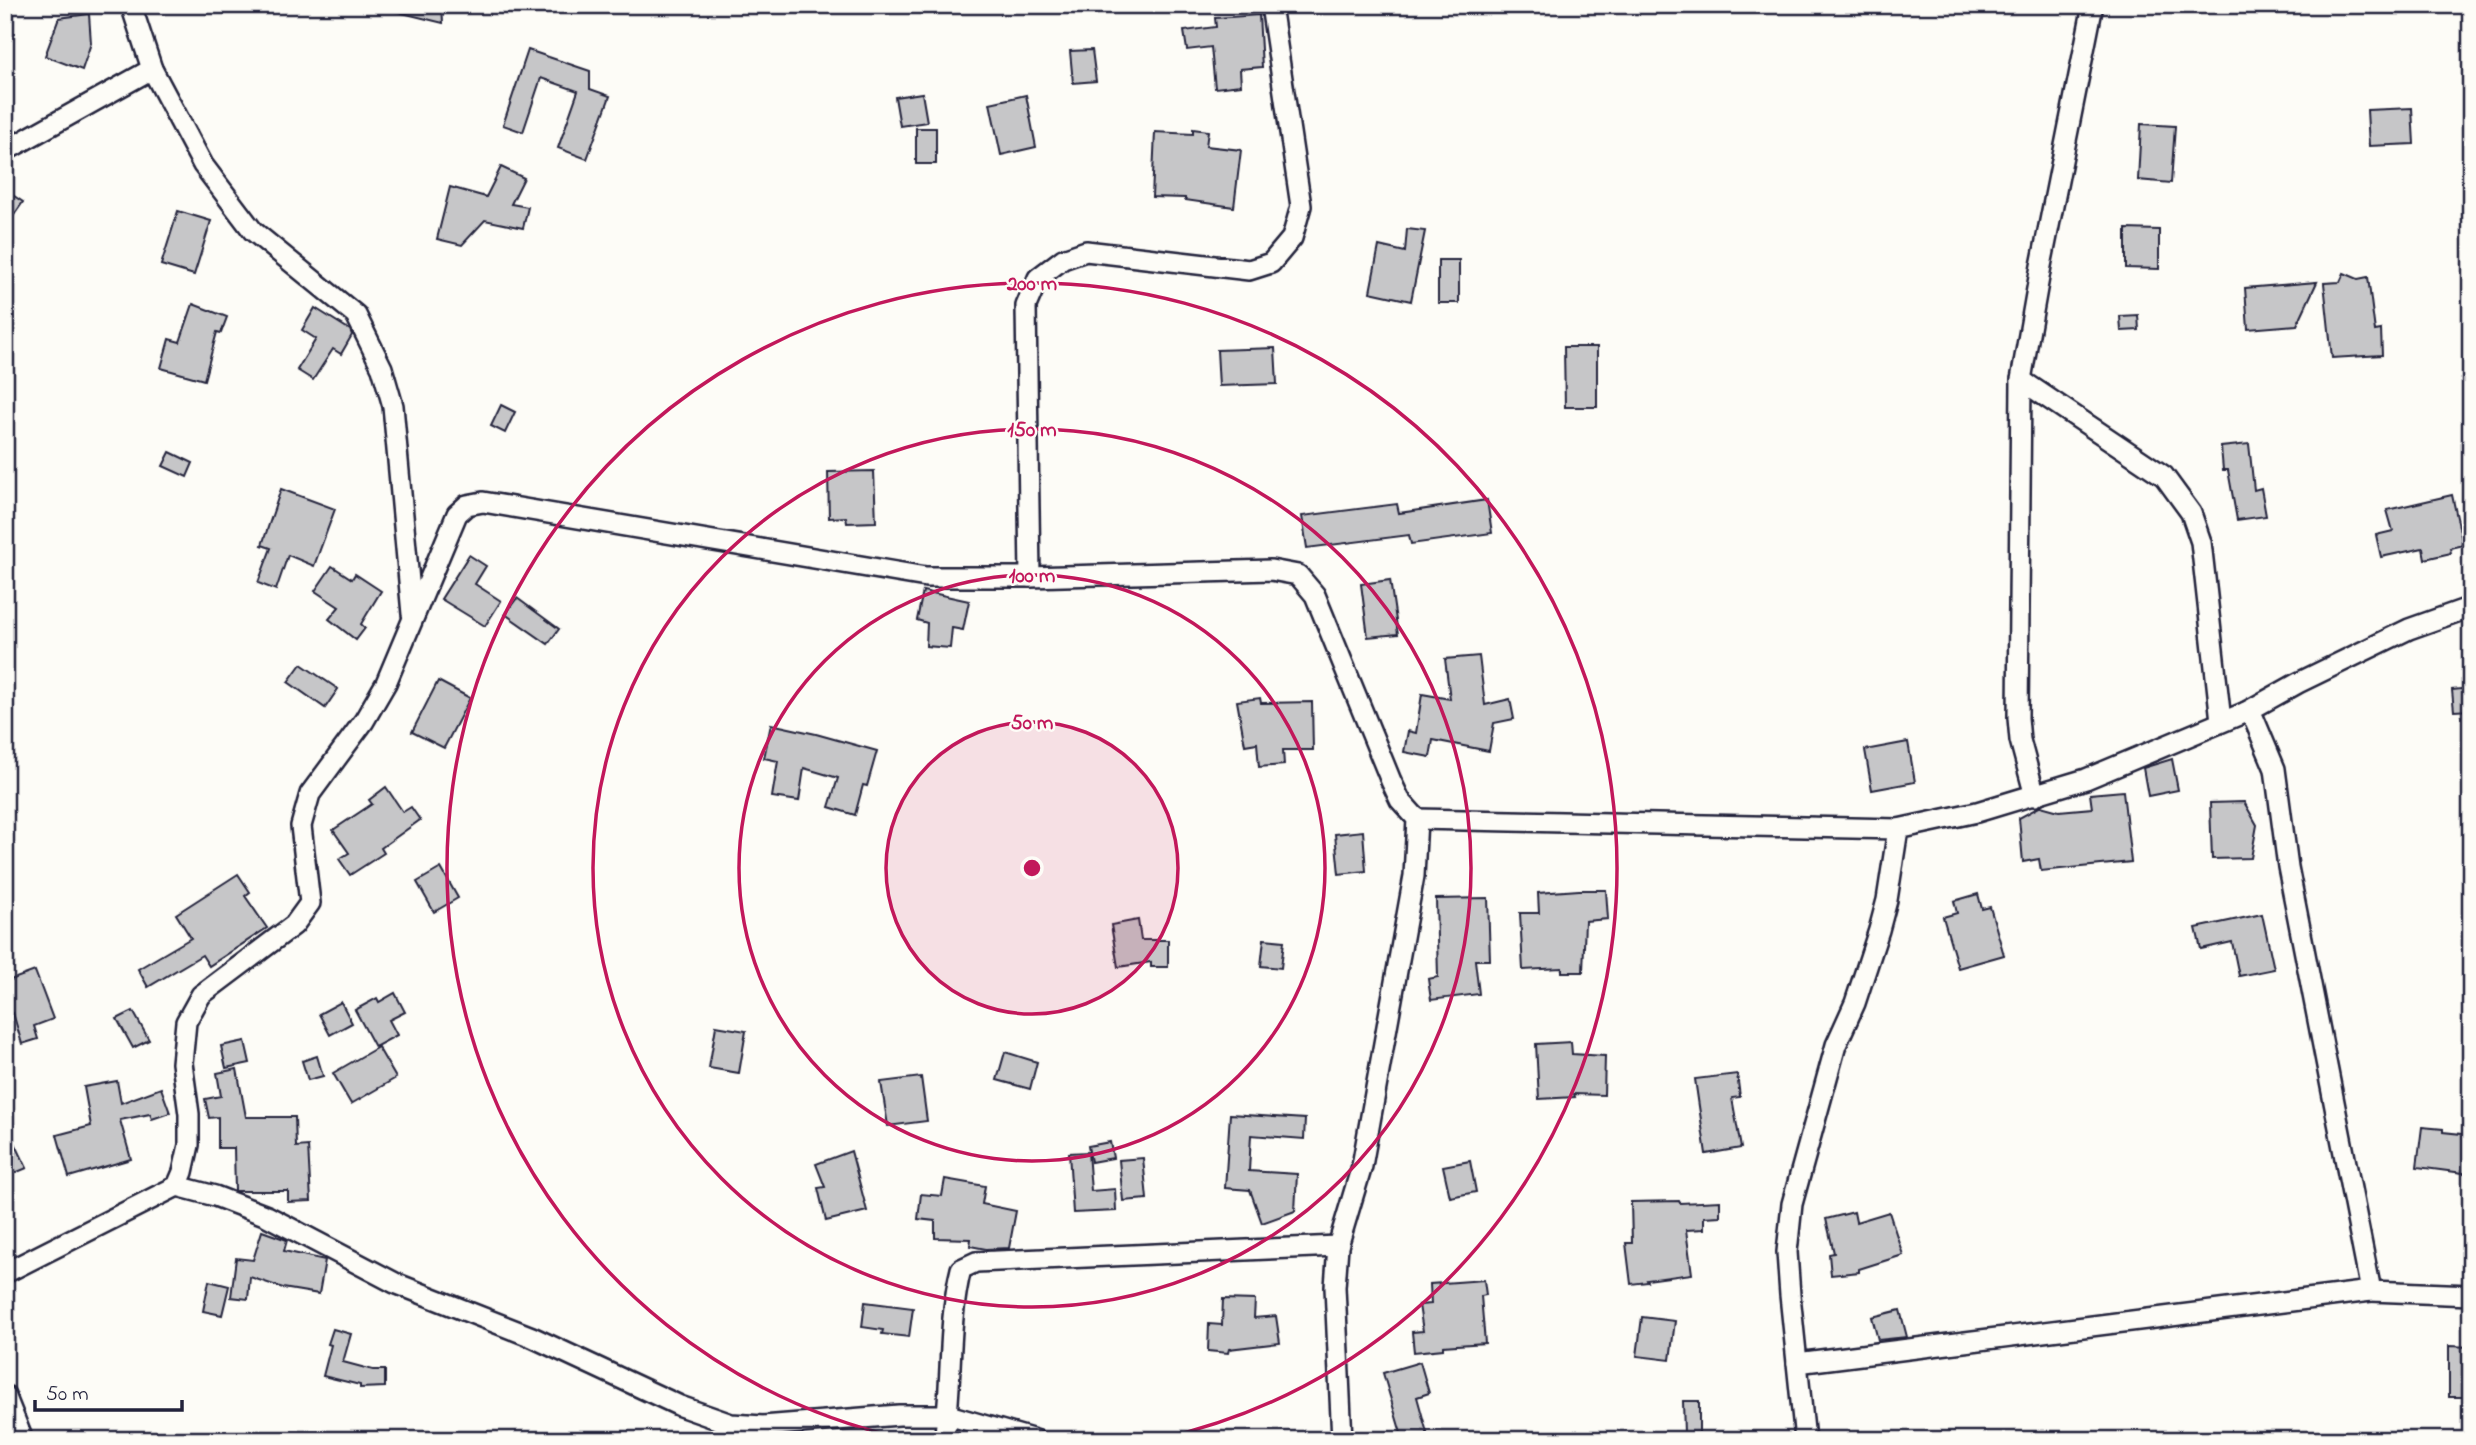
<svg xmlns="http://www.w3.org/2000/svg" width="2476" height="1445" font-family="'Indie Flower',sans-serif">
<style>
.building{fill:#c6c6c8;stroke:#22223b;stroke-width:2}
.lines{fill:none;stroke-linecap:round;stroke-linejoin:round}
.street-casing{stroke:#22223b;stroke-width:24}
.street{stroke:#fdfcf7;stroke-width:19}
.ring{fill:none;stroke:#c2185b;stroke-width:3.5}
.centre{fill:#c2185b;stroke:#fdfcf7;stroke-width:3.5}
.ring-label{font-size:21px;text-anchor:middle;font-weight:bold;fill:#c2185b;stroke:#fdfcf7;stroke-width:5;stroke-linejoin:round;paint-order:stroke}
</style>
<rect width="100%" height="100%" fill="#fdfcf7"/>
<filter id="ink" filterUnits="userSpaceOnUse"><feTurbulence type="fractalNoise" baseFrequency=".0143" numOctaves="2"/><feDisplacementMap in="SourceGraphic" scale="14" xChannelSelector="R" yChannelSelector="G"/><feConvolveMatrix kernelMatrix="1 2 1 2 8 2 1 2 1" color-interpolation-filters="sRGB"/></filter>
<g filter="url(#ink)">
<g class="building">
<path d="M395 5H442L443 23 394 11Z"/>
<path d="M89 14 91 43 82 70 45 56 59 18Z"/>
<path d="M1259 15 1262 67 1240 69 1241 85 1215 88 1211 47 1187 50 1184 31 1216 27 1215 18Z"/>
<path d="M528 50 590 71V89L610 96 587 159 558 148 578 91 541 78 523 132 503 125Z"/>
<path d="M1092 50 1096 81 1073 83 1070 51Z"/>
<path d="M922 93 927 122 900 126 895 97Z"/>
<path d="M1026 95 1036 147 1001 155 990 103Z"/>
<path d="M2412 108 2414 144 2369 146 2367 110Z"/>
<path d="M2141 124 2175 126 2171 183 2138 180Z"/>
<rect x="916" y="128" width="20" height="36"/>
<path d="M1193 129 1208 131 1206 146 1241 150 1234 207 1185 200V198L1152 197 1155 132 1193 134Z"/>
<path d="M501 167 524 178 511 204 528 207 523 228 485 220 462 245 437 239 450 187 486 197Z"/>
<path d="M5 190 23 202 5 228Z"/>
<path d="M178 211 211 221 194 275 161 265Z"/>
<path d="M1407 229 1425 231 1411 301 1370 292 1379 246 1405 252Z"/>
<path d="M2126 229 2159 230V269L2126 268Z"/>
<rect x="1438" y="260" width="21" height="43"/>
<path d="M2344 273 2358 279 2368 277 2375 331 2381 330 2382 355 2332 358 2324 283 2340 282Z"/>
<path d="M2317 282 2297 325 2248 329 2245 288Z"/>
<path d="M193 304 227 317 221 333 217 332 204 380 161 368 169 339 180 342Z"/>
<path d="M315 308 350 330 352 335 341 354 333 349 313 380 297 370 316 339 302 330Z"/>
<path d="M2138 315 2139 330 2121 331 2120 316Z"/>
<path d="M1564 347H1597V407H1565Z"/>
<path d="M1275 348 1277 384 1219 386 1217 350Z"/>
<path d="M501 405 515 412 505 433 491 426Z"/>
<path d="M2249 444 2254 490 2261 488 2266 516 2237 520 2228 470H2223L2221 447Z"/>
<path d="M170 452 193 463 187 477 163 466Z"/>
<path d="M874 471 876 522 847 523 846 517 829 518 828 472Z"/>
<path d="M281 489 335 509 314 566 288 555 276 590 258 583 271 548 262 545Z"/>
<path d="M2452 495 2463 545 2450 548 2451 553 2425 559 2423 548 2381 557 2376 535 2393 531 2387 510Z"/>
<path d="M1487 500 1492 533 1411 544 1409 535 1307 548 1302 516 1397 504 1399 513Z"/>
<path d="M469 555 486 566 475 584 501 601 485 626 441 599Z"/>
<path d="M332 566 352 579 355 574 381 591 361 624 365 628 356 640 329 619 339 607 315 591Z"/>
<path d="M1390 580 1398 634 1368 637 1361 584Z"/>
<path d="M923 591 969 601 963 630 952 628 950 648 926 646 927 623 917 620Z"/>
<path d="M517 598 559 629 548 644 505 614Z"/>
<path d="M1479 656 1485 705 1510 699 1514 719 1494 723 1489 751 1433 740 1430 757 1404 752 1408 731 1416 733 1422 694 1450 699 1445 659Z"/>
<path d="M301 664 338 689 325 708 288 682Z"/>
<path d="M438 681 470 698 444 748 412 732Z"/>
<path d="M2471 688V710L2454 711 2452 690Z"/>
<path d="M1260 698 1261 703 1312 702 1313 750H1283L1284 765 1259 767 1257 743 1245 745 1237 701Z"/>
<path d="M771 724 816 734 877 751 867 786 863 785 855 815 829 807 838 778 804 768 799 801 772 797 778 761 764 758Z"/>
<path d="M1908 742 1915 782 1872 790 1865 750Z"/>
<path d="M2172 759 2178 790 2148 796 2143 768Z"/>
<path d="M386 787 403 812 411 807 420 820 381 848 384 853 350 875 339 859 349 853 333 830 372 804 369 800Z"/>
<path d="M2123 791 2131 862 2041 871 2039 859 2023 862 2019 818 2041 806 2059 811 2092 808 2090 794Z"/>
<path d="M2244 802 2257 825 2251 858 2212 859 2210 803Z"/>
<path d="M1363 831 1366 871 1339 874 1335 834Z"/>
<path d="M441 868 458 898 434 912 417 882Z"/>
<path d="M238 874 250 892 245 896 267 928 209 966 202 955 148 987 138 969 191 938 176 914Z"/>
<path d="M1579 890H1606L1608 919 1585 921 1583 972H1562V968L1523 970 1520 913H1539L1538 893Z"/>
<path d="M1978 894 1982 909 1990 907 2004 955 1958 968 1943 917 1957 913 1954 901Z"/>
<path d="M1488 898 1490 960H1475L1479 994 1431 1000 1428 979 1438 977 1436 899Z"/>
<path d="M2262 914 2274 969 2239 976 2232 942 2201 949 2196 928Z"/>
<path d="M1138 920 1141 940H1168V967H1151V962L1118 967 1111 925Z"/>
<path d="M1264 939 1284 941 1281 968 1261 966Z"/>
<path d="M35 971 53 1019 34 1026 38 1039 22 1044 13 1013 5 1015V982Z"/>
<path d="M395 993 405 1012 389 1020 397 1035 375 1047 355 1010 377 998 379 1002Z"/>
<path d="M341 1002 352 1023 330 1035 319 1014Z"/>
<path d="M133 1011 149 1040 133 1048 117 1019Z"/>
<path d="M716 1026 746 1031 739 1073 709 1068Z"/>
<path d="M245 1041 250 1063 226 1068 221 1046Z"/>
<path d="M1571 1042 1572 1054 1605 1056 1604 1095 1574 1094 1575 1097 1539 1099 1536 1044Z"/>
<path d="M378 1047 396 1078 351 1104 333 1073Z"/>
<path d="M1005 1052 1037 1062 1030 1089 997 1080Z"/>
<path d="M317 1056 323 1076 308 1080 302 1061Z"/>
<path d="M237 1069 246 1117H295L296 1147 308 1146 311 1201 288 1202V1191H235L234 1148H218V1117L209 1118 205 1099 221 1096 217 1073Z"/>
<path d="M1737 1074 1740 1097 1732 1098 1741 1148 1706 1154 1695 1079Z"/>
<path d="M921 1077 927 1121 888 1126 881 1082Z"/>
<path d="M117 1081 121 1103 161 1088 170 1113 152 1119 150 1114 120 1120 131 1159 69 1177 57 1135 91 1126 84 1087Z"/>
<path d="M1230 1114 1305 1119 1304 1139 1251 1135 1249 1171 1297 1174 1295 1211 1262 1223 1250 1190 1225 1188Z"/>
<path d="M5 1122 27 1168 5 1177Z"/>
<path d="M2422 1127 2443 1129V1132L2471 1135V1174L2417 1167Z"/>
<path d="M1110 1142 1113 1158 1091 1162 1088 1146Z"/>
<path d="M851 1151 867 1211 826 1221 818 1188 825 1187 816 1164Z"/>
<path d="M1088 1152 1091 1191 1115 1189 1116 1211 1073 1213 1069 1153Z"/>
<path d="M1143 1158 1147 1199 1123 1201 1119 1160Z"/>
<path d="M1470 1161 1476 1192 1450 1197 1443 1166Z"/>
<path d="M945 1179 985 1186 982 1204 1016 1211 1009 1248 986 1249 970 1246 971 1239 935 1238V1221L918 1219 921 1194 942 1196Z"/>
<path d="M1679 1201 1680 1203 1720 1201V1216L1704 1217V1229L1686 1230 1692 1274 1647 1280 1648 1282 1631 1284 1626 1243H1632L1631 1202Z"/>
<path d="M1854 1212 1856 1222 1889 1212 1903 1255 1859 1269V1272L1831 1275 1829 1254 1834 1253 1826 1219Z"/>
<path d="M262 1231 287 1240 284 1251 325 1260 319 1294 283 1288 250 1277 248 1299 231 1297 236 1258 253 1260Z"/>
<path d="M1484 1280 1486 1295 1481 1296 1485 1343 1443 1346V1349L1414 1352 1412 1332 1423 1331 1419 1305 1431 1304 1430 1284Z"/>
<path d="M209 1281 229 1286 222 1315 203 1311Z"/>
<path d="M1223 1299 1255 1300 1254 1318 1276 1316 1280 1343 1229 1349 1228 1353 1208 1351 1209 1324 1222 1325Z"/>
<path d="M865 1302 913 1308 909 1337 882 1334 883 1330 862 1327Z"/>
<path d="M1900 1310 1907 1337 1878 1340 1872 1317Z"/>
<path d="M1642 1317 1675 1321 1670 1360 1637 1356Z"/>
<path d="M333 1329 351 1334 343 1362 373 1370H385V1387L360 1388V1385L323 1376 331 1345 328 1344Z"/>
<path d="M2449 1346 2471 1347V1397H2449Z"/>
<path d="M1420 1362 1429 1393 1417 1397 1429 1440H1403L1383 1373Z"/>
<path d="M1683 1401H1699V1433L1684 1434Z"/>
</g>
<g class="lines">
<g class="street-casing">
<g id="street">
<path d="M131 5 152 69 203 165 253 231 356 315 382 368 393 406 412 614"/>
<path d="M5 151 152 69"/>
<path d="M2021 380 2164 476 2191 513 2201 542 2221 721"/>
<path d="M1030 577 1026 306 1038 278 1063 259 1086 251 1249 270 1271 263 1292 238 1301 206 1271 5"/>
<path d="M2246 712 2254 719 2275 769 2288 867 2371 1291 2471 1295"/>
<path d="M2035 796 2020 740 2018 718 2021 380 2041 266 2093 5"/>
<path d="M1417 819 1898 829 1977 812 2086 779 2246 712 2298 683 2409 629 2471 607"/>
<path d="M177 1186 215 1196 267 1216 395 1283 532 1337 680 1406 731 1424 763 1426 899 1415H948L1035 1440"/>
<path d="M5 1273 177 1186 183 1172 189 1145V1114L182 1063 186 1022 201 995 294 925 310 903 301 826 310 794 364 721 386 683 457 514 467 505 483 502 926 577H1030L1271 570 1298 575 1315 595 1391 781 1400 800 1417 819 1414 876 1362 1166 1338 1246 1335 1287 1342 1440"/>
<path d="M1797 1363 2371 1291"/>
<path d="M5 1395 23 1440"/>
<path d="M944 1440C953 1383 947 1324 961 1269L976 1262 1338 1246"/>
<path d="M1805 1440 1790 1295 1787 1252 1792 1204 1836 1045 1855 1003 1879 930 1887 900 1898 829"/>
</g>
</g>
<use href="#street" class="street"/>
</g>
</g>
<circle cx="1032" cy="868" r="146" fill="#c2185b" fill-opacity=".12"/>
<g class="ring">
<circle cx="1032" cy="868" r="146"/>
<circle cx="1032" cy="868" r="293"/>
<circle cx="1032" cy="868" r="439"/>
<path d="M905 1439A585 585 0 1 1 1159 1439"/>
</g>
<circle cx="1032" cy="868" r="10" class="centre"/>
<g class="ring-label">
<text x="1032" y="290">200 m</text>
<text x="1032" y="436">150 m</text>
<text x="1032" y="582">100 m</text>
<text x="1032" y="729">50 m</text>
</g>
<rect width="2476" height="1445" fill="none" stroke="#fdfcf7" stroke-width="28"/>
<rect x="14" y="14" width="2448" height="1417" fill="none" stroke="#22223b" stroke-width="2.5" filter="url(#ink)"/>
<path d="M35 1400v10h147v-10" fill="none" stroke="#22223b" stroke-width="3.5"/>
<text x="46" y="1400" font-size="21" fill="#22223b" stroke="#fdfcf7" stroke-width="5" paint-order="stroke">50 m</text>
</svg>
